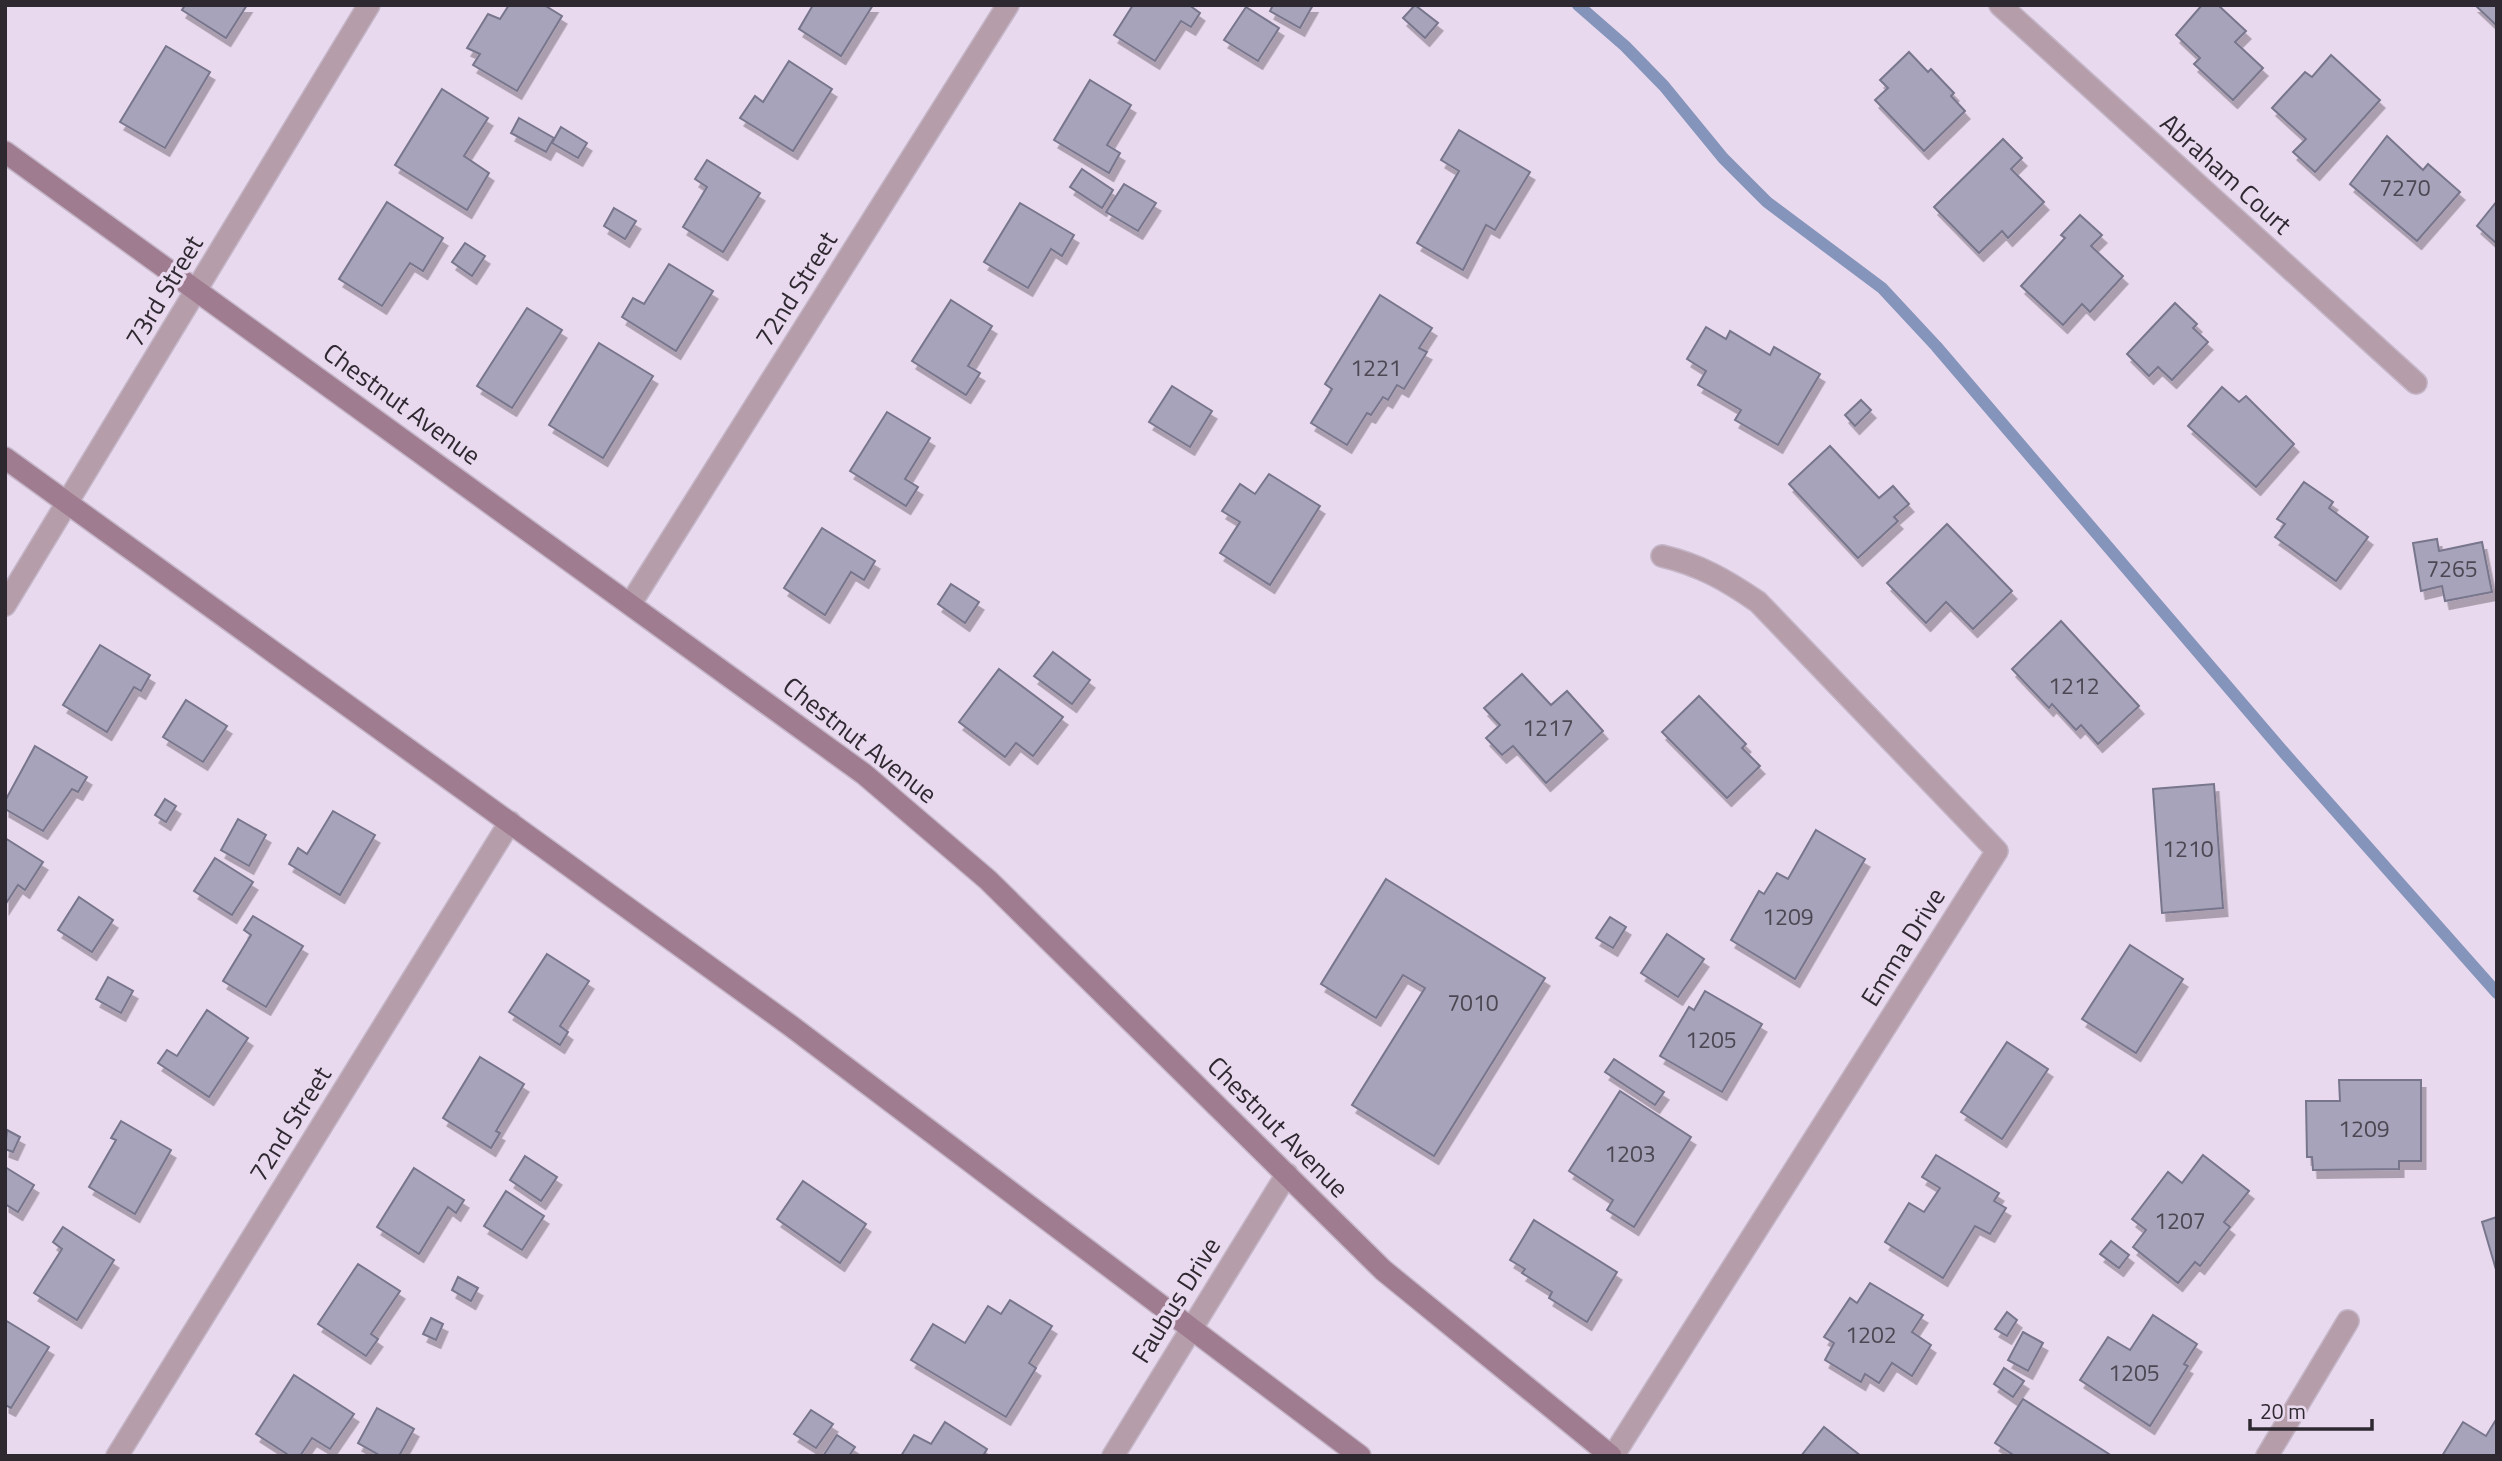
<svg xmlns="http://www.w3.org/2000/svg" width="2502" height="1461" font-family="'Titillium Web',sans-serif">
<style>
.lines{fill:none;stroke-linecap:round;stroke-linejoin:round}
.stream{stroke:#8594ba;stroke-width:12}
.building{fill:#a6a3ba;stroke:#78768c;stroke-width:2;filter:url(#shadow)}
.street-casing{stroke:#c4b6c8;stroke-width:24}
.secondary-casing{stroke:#c4b6c8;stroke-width:24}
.street{stroke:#b59daa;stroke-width:21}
.secondary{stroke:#a07c90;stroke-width:21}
.labels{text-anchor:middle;stroke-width:7;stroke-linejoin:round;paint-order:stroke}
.number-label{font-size:23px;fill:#4c4752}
.street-label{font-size:26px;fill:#2e2830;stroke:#e9d9ee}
</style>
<defs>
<filter id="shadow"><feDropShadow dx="4.5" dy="8" stdDeviation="0" flood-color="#0004"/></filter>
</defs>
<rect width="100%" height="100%" fill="#e9d9ee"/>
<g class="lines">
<path class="stream" d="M1578 5 1625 46 1664 86 1723 158 1767 202 1882 288 1936 346 2287 756 2497 993"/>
</g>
<g class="building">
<path d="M185 5H247L226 38 182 10Z"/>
<path d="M509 5H544L562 16 517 91 473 65 480 54 467 48 488 14 500 19Z"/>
<path d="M813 5H873L841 56 799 29Z"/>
<path d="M1133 5H1189L1200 13 1191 27 1181 21 1155 61 1114 35Z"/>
<path d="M1273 5H1313L1300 28 1270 11Z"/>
<path d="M1415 5 1438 23 1425 38 1403 18Z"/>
<path d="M2202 5H2218L2246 31 2235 42 2263 68 2233 100 2194 64 2200 58 2176 35Z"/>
<path d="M2475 5H2497V26Z"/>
<path d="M1246 7 1279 28 1258 61 1224 40Z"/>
<path d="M166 46 210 72 165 148 120 122Z"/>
<path d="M1909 52 1928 72 1931 69 1954 93 1951 96 1965 111 1924 151 1875 100 1888 88 1880 80Z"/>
<path d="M2331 55 2380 100 2315 172 2293 152 2306 139 2272 108 2305 72 2312 77Z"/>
<path d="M789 61 832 89 793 151 740 118 755 96 763 102Z"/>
<path d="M1090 80 1131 105 1107 145 1120 153 1109 173 1054 140Z"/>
<path d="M442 89 488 118 464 156 489 173 467 210 395 165Z"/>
<path d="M519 118 554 138 546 152 511 133Z"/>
<path d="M561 127 587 143 578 158 552 143Z"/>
<path d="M1459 130 1530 172 1495 230 1486 225 1463 270 1417 243 1459 171 1441 160Z"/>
<path d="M2387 136 2423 170 2428 164 2460 192 2417 241 2350 184Z"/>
<path d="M2003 139 2022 158 2011 169 2044 202 2008 238 2002 231 1979 253 1934 207Z"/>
<path d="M707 160 760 193 723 252 683 227 707 187 695 179Z"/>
<path d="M1082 169 1113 190 1102 208 1070 187Z"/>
<path d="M1124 184 1156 203 1138 231 1106 212Z"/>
<path d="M2497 201V244L2477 226Z"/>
<path d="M387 202 443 238 423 271 410 263 382 306 339 279Z"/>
<path d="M1020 203 1074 235 1062 256 1051 249 1028 288 984 262Z"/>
<path d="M614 208 636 221 625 239 604 226Z"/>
<path d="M2080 215 2102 235 2091 246 2123 276 2090 312 2082 304 2063 325 2021 286 2065 238 2061 235Z"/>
<path d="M465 243 485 256 472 276 452 262Z"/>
<path d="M669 264 713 291 676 351 622 317 633 298 644 304Z"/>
<path d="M1380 295 1432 328 1419 348 1427 352 1404 389 1397 385 1388 400 1383 397 1371 415 1367 413 1347 445 1311 423 1332 389 1325 384Z"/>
<path d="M951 300 992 326 968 366 980 373 966 395 912 361Z"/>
<path d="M2175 303 2197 324 2193 328 2208 342 2172 380 2158 367 2149 376 2127 354Z"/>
<path d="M527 308 562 330 512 408 477 386Z"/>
<path d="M1706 327 1726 339 1730 331 1770 355 1774 347 1820 374 1778 445 1735 420 1741 410 1698 385 1706 371 1687 359Z"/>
<path d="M599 343 653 376 603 458 549 425Z"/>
<path d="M1172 386 1212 411 1190 447 1149 422Z"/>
<path d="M2222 387 2239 402 2246 396 2294 444 2256 487 2188 426Z"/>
<path d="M1861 400 1871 410 1855 426 1845 415Z"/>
<path d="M887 412 930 438 905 479 918 487 906 506 850 471Z"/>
<path d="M1830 446 1879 498 1893 486 1909 504 1894 517 1898 521 1858 558 1789 484Z"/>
<path d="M1269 474 1320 506 1270 585 1220 553 1240 522 1222 511 1240 484 1255 494Z"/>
<path d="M2304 482 2333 502 2329 508 2368 537 2336 581 2275 537 2285 524 2277 519Z"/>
<path d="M1947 524 2012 591 1973 629 1946 602 1926 623 1887 583Z"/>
<path d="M822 528 875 561 864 580 851 572 825 615 784 588Z"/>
<path d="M2437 539 2439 551 2482 542 2492 592 2445 601 2442 586 2421 591 2413 543Z"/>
<path d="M951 584 979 602 965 623 938 604Z"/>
<path d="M2061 621 2139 706 2098 744 2081 725 2076 730 2052 704 2049 708 2012 669Z"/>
<path d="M100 645 150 675 141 691 134 687 107 732 63 705Z"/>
<path d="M1053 652 1090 680 1072 704 1034 676Z"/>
<path d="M999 669 1063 717 1033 756 1016 743 1005 757 959 722Z"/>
<path d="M1522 674 1551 705 1567 691 1603 731 1546 783 1513 746 1502 755 1486 738 1500 725 1484 708Z"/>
<path d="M1699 696 1746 744 1742 748 1760 766 1727 798 1662 732Z"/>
<path d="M186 700 227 726 203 762 163 737Z"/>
<path d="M35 746 87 777 78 792 72 789 43 831 5 809V801Z"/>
<path d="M2214 784 2223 908 2162 913 2153 789Z"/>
<path d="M165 799 176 806 166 822 155 815Z"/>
<path d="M333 811 375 835 340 895 289 864 298 848 307 854Z"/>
<path d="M238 819 266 835 249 866 221 850Z"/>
<path d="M1816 830 1865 859 1795 979 1731 940 1759 891 1764 894 1777 873 1788 879Z"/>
<path d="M5 838 43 862 25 890 18 885 5 905Z"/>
<path d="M215 858 253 882 232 915 194 891Z"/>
<path d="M1386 879 1545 978 1434 1156 1352 1105 1425 988 1403 975 1376 1018 1321 984Z"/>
<path d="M79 897 113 920 92 952 58 930Z"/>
<path d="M253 916 303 946 266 1007 223 981 251 935 244 930Z"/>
<path d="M1610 917 1626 927 1613 948 1596 938Z"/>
<path d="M1667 934 1704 959 1678 997 1641 973Z"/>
<path d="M2130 945 2183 979 2136 1053 2082 1019Z"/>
<path d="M547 954 589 981 560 1026 568 1032 560 1045 509 1012Z"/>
<path d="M108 977 133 991 121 1013 96 999Z"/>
<path d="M1705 991 1762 1024 1722 1092 1660 1056 1689 1007 1694 1010Z"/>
<path d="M207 1010 248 1038 209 1097 158 1063 167 1050 177 1056Z"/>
<path d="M2007 1042 2048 1069 2002 1139 1961 1112Z"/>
<path d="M480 1057 524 1084 496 1131 500 1133 491 1148 443 1118Z"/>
<path d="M1614 1059 1664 1092 1655 1105 1605 1072Z"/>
<path d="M2339 1080H2421V1161H2399V1169L2313 1170 2312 1157H2307L2306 1101H2340Z"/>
<path d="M1620 1091 1691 1137 1634 1227 1607 1210 1613 1200 1569 1171Z"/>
<path d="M121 1121 171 1150 135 1214 89 1187 116 1140 111 1138Z"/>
<path d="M7 1130 20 1137 13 1152 5 1149Z"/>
<path d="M1936 1155 1999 1193 1994 1201 2006 1208 1990 1234 1975 1226 1943 1278 1885 1242 1909 1203 1924 1212 1940 1188 1922 1177Z"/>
<path d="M2203 1155 2249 1191 2224 1222 2230 1227 2200 1266 2195 1262 2178 1283 2133 1247 2146 1230 2132 1219 2168 1172 2182 1183Z"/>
<path d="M525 1156 557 1177 541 1201 510 1180Z"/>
<path d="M5 1167 34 1185 18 1212 5 1204Z"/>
<path d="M414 1168 464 1200 456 1213 448 1207 419 1254 377 1227Z"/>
<path d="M803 1181 866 1224 840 1263 777 1219Z"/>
<path d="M506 1191 544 1216 522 1250 484 1226Z"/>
<path d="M2497 1217V1273L2482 1222Z"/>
<path d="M1534 1220 1617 1272 1587 1322 1549 1298 1552 1292 1522 1273 1525 1269 1510 1260Z"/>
<path d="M63 1227 114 1260 77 1320 34 1293 62 1249 53 1242Z"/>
<path d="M2111 1241 2129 1255 2119 1268 2100 1254Z"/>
<path d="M358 1264 400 1291 371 1334 378 1339 366 1356 318 1324Z"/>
<path d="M458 1277 478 1288 471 1301 452 1290Z"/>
<path d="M1870 1283 1923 1315 1912 1332 1931 1345 1912 1376 1892 1363 1879 1383 1865 1374 1861 1382 1825 1360 1834 1343 1824 1337 1850 1298 1857 1303Z"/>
<path d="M1010 1300 1052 1326 1029 1363 1036 1368 1006 1417 911 1360 933 1324 965 1343 988 1306 1001 1314Z"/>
<path d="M2007 1312 2017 1320 2007 1336 1995 1329Z"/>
<path d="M2153 1315 2197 1344 2184 1364 2188 1366 2150 1426 2080 1380 2108 1337 2130 1350Z"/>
<path d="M431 1318 443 1324 436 1340 423 1334Z"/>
<path d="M5 1320 49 1347 11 1408 5 1405Z"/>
<path d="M2023 1332 2043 1343 2028 1371 2008 1360Z"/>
<path d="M2004 1368 2024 1381 2013 1397 1994 1384Z"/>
<path d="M294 1375 354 1414 330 1449 312 1438 300 1456H290L256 1434Z"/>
<path d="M2023 1399 2112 1456H2015L1995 1443Z"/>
<path d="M377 1408 414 1429 399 1456H381L358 1443Z"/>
<path d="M811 1410 833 1424 816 1448 794 1434Z"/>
<path d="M2497 1418V1456H2442L2463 1422 2486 1436Z"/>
<path d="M945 1422 987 1449 983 1456H901L914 1435 931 1444Z"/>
<path d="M1824 1427 1861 1456H1801Z"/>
<path d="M837 1435 855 1447 849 1456H823Z"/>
</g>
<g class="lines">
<g class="street-casing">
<g id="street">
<path d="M2000 5 2416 383"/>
<path d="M631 603 1008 5"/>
<path d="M5 605 369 5"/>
<path d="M117 1456 510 822"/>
<path d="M1113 1456 1287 1174"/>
<path d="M1613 1456 1997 851 1758 602C1726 580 1700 565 1662 556"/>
<path d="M2267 1456 2348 1321"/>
</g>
</g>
<g class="secondary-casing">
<g id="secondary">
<path d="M5 152 864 774 988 880 1383 1270 1611 1456"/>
<path d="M5 458 791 1026 1360 1456"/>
</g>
</g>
<use href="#street" class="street"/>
<use href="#secondary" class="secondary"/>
</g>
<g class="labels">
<g class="number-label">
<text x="2405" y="196">7270</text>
<text x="1376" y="376">1221</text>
<text x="2452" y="577">7265</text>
<text x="2074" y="694">1212</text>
<text x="1548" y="736">1217</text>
<text x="2188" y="857">1210</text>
<text x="1788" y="925">1209</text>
<text x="1473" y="1011">7010</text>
<text x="1711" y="1048">1205</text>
<text x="2364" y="1137">1209</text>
<text x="1630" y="1162">1203</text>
<text x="2180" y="1229">1207</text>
<text x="1871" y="1343">1202</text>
<text x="2134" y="1381">1205</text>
</g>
<g class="street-label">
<text transform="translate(2226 174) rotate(42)" y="9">Abraham Court</text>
<text transform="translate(796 289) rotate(-58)" y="9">72nd Street</text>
<text transform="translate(164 291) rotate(-59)" y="9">73rd Street</text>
<text transform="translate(402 404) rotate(36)" y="9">Chestnut Avenue</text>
<text transform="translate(860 740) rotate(38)" y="9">Chestnut Avenue</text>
<text transform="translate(1903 947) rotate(-58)" y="9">Emma Drive</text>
<text transform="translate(290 1124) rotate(-58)" y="9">72nd Street</text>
<text transform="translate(1278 1127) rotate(45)" y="9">Chestnut Avenue</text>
<text transform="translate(1176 1300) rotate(-58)" y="9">Faubus Drive</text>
</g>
</g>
<rect width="2502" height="1461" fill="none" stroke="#2e2830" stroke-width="14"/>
<path d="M2250 1419v10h122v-10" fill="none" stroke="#2e2830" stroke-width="3.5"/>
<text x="2260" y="1419" font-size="21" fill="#2e2830" stroke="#e9d9ee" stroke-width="5" paint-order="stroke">20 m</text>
</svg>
